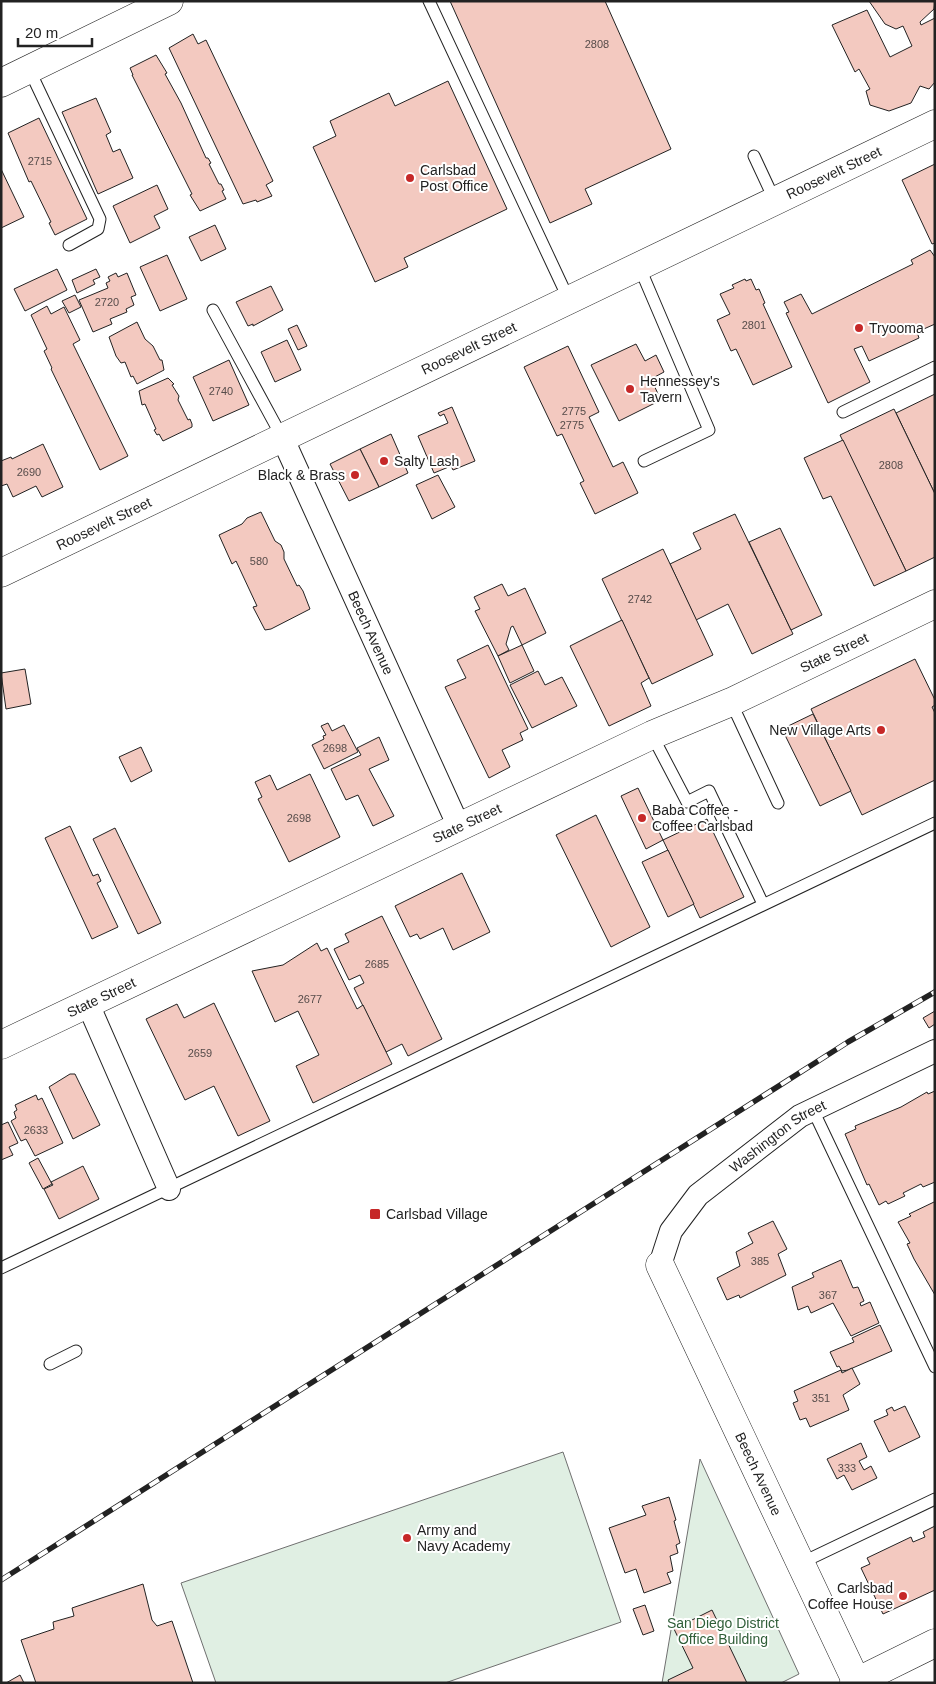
<svg xmlns="http://www.w3.org/2000/svg" width="936" height="1684" font-family="Helvetica,sans-serif">
<style>
.green{fill:#e0efe3;stroke:#6f6f6f}
.building{fill:#f3c9c0;stroke:#222}
.lines{fill:none;stroke-linecap:round;stroke-linejoin:round}
.lane-casing{stroke:#222;stroke-width:13}
.street-casing{stroke:#222;stroke-width:24}
.secondary-casing{stroke:#222;stroke-width:29}
.primary-casing{stroke:#222;stroke-width:29}
.lane{stroke:#fff;stroke-width:11}
.street{stroke:#fff;stroke-width:22}
.secondary{stroke:#fff;stroke-width:28}
.primary{stroke:#fff;stroke-width:28}
.rail-casing{stroke:#222;stroke-width:5.5}
.rail{stroke:#fff;stroke-width:4;stroke-dasharray:11;stroke-linecap:butt}
.poi-dot{fill:#c62828;stroke:#fff;stroke-width:2}
.labels{text-anchor:middle;stroke-width:4;stroke-linejoin:round;paint-order:stroke}
.number-label{font-size:11px;fill:#564c4a}
.poi-label{font-size:14px;fill:#222;stroke:#fff;text-anchor:start}
.street-label{font-size:14px;fill:#222;stroke:#fff}
.park-label{font-size:14px;fill:#2f5e38;stroke:#fff}
</style>
<rect width="100%" height="100%" fill="#fff"/>
<g class="green">
<path d="M563 1452 621 1622 445 1683H216L181 1583Z"/>
<path d="M700 1459 799 1674 781 1683H662Z"/>
</g>
<g class="building">
<path d="M450 1H605L671 149 585 189 592 204 550 223Z"/>
<path d="M869 1H935L934 9 920 22 921 25 935 18V82L929 89 920 86 911 103 889 111 870 105 866 91 870 89 859 69 855 72 832 25 867 10 890 57 912 46 903 26 896 29 885 24Z"/>
<path d="M193 34 198 44 206 40 273 181 266 185 272 196 257 202 256 200 243 204 169 48Z"/>
<path d="M156 55 167 73 165 74 181 103 206 158H208L211 163 209 164 219 184H221L224 190 222 191 226 199 200 211 190 195 192 194 132 75H133L130 68Z"/>
<path d="M448 81 507 209 404 258 408 267 375 282 313 147 336 136 330 121 389 93 395 106Z"/>
<path d="M96 98 111 132 106 135 113 152 120 149 133 178 98 194 62 112Z"/>
<path d="M39 118 87 219 55 235 49 223 51 222 31 181 29 182 8 133Z"/>
<path d="M935 164V243L932 244 902 180Z"/>
<path d="M1 169 24 217 1 228Z"/>
<path d="M157 185 168 209 154 216 160 228 130 243 113 206Z"/>
<path d="M215 225 226 249 201 261 189 237Z"/>
<path d="M930 250 935 257V324L917 332 919 338 869 361 862 346 854 349 870 382 828 403 786 313 789 312 784 302 801 294 812 314 913 264 911 260Z"/>
<path d="M167 255 187 299 160 311 140 267Z"/>
<path d="M57 269 67 290 25 311 14 289Z"/>
<path d="M96 269 100 277 93 280 95 284 77 293 72 280Z"/>
<path d="M116 273 118 277 127 273 136 295 131 297 134 305 126 309 127 312 110 319 112 324 93 332 79 300 108 288 106 283 110 281 108 277Z"/>
<path d="M745 279 746 281 751 279 756 290 759 289 765 303 763 304 792 367 753 385 736 349 731 351 717 320 730 314 720 294 734 288 732 285Z"/>
<path d="M271 286 283 310 253 326V324L248 326 236 302Z"/>
<path d="M75 295 81 307 69 313 62 301Z"/>
<path d="M47 306 51 314 64 307 80 340 73 344 128 456 100 470 51 369 52 368 44 351 47 349 31 315Z"/>
<path d="M137 322 145 339 153 346 160 360H162L164 370 137 384 133 376 131 377 125 362 121 363 116 356 109 337Z"/>
<path d="M297 325 307 346 298 350 288 329Z"/>
<path d="M287 340 301 370 275 382 261 352Z"/>
<path d="M636 344 645 361 656 355 664 372 651 379 661 400 619 421 591 365Z"/>
<path d="M568 346 599 412 589 417 613 467 623 462 638 493 595 514 580 483 584 481 562 434 557 436 524 367Z"/>
<path d="M229 360 249 405 213 421 193 377Z"/>
<path d="M168 378 174 384 172 385 179 396 178 400 188 420 190 419 192 424V427L163 441 159 434 157 435 154 430 156 429 145 404 142 405 139 391Z"/>
<path d="M935 394V494L896 413Z"/>
<path d="M452 407 475 461 453 470 451 466 434 473 418 436 448 423 444 414 440 416 438 413Z"/>
<path d="M894 409 935 494V557L906 571 840 435Z"/>
<path d="M391 434 408 473 379 487 360 449Z"/>
<path d="M843 440 906 571 874 586 831 496 823 499 804 458Z"/>
<path d="M43 444 63 487 42 497 36 486 13 497 7 484 1 486V461L11 457 12 459Z"/>
<path d="M360 449 379 487 349 501 330 464Z"/>
<path d="M438 475 455 507 432 519 416 485Z"/>
<path d="M261 512 275 541 281 545 284 552V559L297 586 299 585 303 591 310 609 271 629 265 630 253 607 257 606 236 561 232 564 219 535 242 524 247 518Z"/>
<path d="M735 514 793 634 752 654 728 604 696 620 670 564 701 549 693 533Z"/>
<path d="M780 528 822 615 791 630 749 542Z"/>
<path d="M663 549 713 655 652 684 602 579Z"/>
<path d="M502 584 508 596 525 588 546 633 522 645 513 626 511 627 506 644 509 650 498 656 475 611 480 609 474 597Z"/>
<path d="M622 620 649 678 641 683 651 706 609 726 570 646Z"/>
<path d="M488 645 528 729 520 733 523 740 502 750 510 767 489 778 445 687 466 678 457 660Z"/>
<path d="M522 645 534 671 510 683 498 656Z"/>
<path d="M915 659 935 700V705L932 707 935 713V780L862 815 811 709Z"/>
<path d="M25 669 31 704 6 709 1 673Z"/>
<path d="M538 671 545 685 562 677 577 706 532 728 510 685Z"/>
<path d="M813 714 851 791 820 806 782 729Z"/>
<path d="M328 723 332 731 344 725 358 752 324 769 312 745 324 739 323 736 326 735 321 726Z"/>
<path d="M379 737 389 760 369 769 394 816 373 826 358 795 346 800 331 769 361 755 357 748Z"/>
<path d="M141 747 152 771 131 782 119 757Z"/>
<path d="M310 774 340 837 289 862 258 799 262 797 255 782 270 775 277 790Z"/>
<path d="M638 788 663 840 646 849 621 796Z"/>
<path d="M596 815 650 927 611 947 556 835Z"/>
<path d="M707 819 744 897 700 918 663 840Z"/>
<path d="M70 826 93 876 98 874 101 881 97 883 118 927 92 939 45 838Z"/>
<path d="M115 828 161 923 138 934 93 839Z"/>
<path d="M668 850 694 904 668 917 642 862Z"/>
<path d="M462 873 490 932 453 950 443 928 420 939 417 934 410 937 395 906Z"/>
<path d="M382 916 442 1039 408 1056 402 1044 386 1052 354 988 364 983 360 975 349 980 334 949 349 942 345 934Z"/>
<path d="M317 943 321 951 327 948 357 1009 363 1005 392 1064 313 1103 296 1066 319 1055 298 1011 275 1022 252 971 283 965Z"/>
<path d="M214 1003 270 1121 238 1136 214 1086 185 1100 146 1019 177 1004 184 1018Z"/>
<path d="M935 1011V1024L929 1028 923 1018Z"/>
<path d="M70 1074H75L100 1125 73 1139 49 1087Z"/>
<path d="M935 1091V1182L923 1187 921 1184 903 1193 905 1196 888 1204 886 1201 879 1205 869 1184 867 1185 845 1134 856 1129 855 1126 901 1107 927 1092 928 1094Z"/>
<path d="M36 1095 38 1100 42 1098 63 1143 35 1156 26 1139 21 1141 11 1121 16 1118 14 1112 17 1110 15 1105Z"/>
<path d="M8 1122 18 1143 9 1147 13 1155 1 1160V1125Z"/>
<path d="M38 1158 52 1184 43 1189 29 1163Z"/>
<path d="M83 1166 99 1199 59 1219 44 1189 53 1185 51 1182Z"/>
<path d="M934 1202 935 1203V1295L914 1259 907 1244 910 1243 898 1222 911 1216 909 1214Z"/>
<path d="M773 1221 787 1249 778 1254 786 1275 740 1298 739 1295 727 1300 717 1278 740 1266 736 1252 753 1243 748 1233Z"/>
<path d="M841 1260 853 1288 858 1287 864 1301 860 1303 861 1306 870 1302 879 1323 851 1336 833 1303 811 1313 808 1306 798 1310 792 1287 814 1277 812 1273Z"/>
<path d="M880 1325 892 1351 848 1370 842 1371 839 1366 837 1367 830 1352 854 1342 852 1338Z"/>
<path d="M852 1368 860 1384 843 1395 849 1410 810 1427 806 1418 800 1420 793 1403 798 1401 794 1391 841 1370 842 1373Z"/>
<path d="M905 1406 920 1437 889 1452 874 1421 888 1415 886 1410 892 1407 894 1411Z"/>
<path d="M861 1443 867 1457 859 1461 864 1470 871 1466 877 1478 852 1490 844 1475 837 1479 827 1459Z"/>
<path d="M669 1497 676 1520 674 1521 680 1543 676 1545 678 1553 670 1556 673 1571 667 1573 671 1583 644 1593 636 1569 625 1573 609 1528 646 1515 642 1506Z"/>
<path d="M935 1526V1590L883 1614 861 1568 870 1564 867 1558 911 1537 913 1542 925 1537 923 1532Z"/>
<path d="M143 1584 152 1620 157 1626 172 1621 193 1683H36L21 1640 54 1629 53 1622 74 1616 72 1608Z"/>
<path d="M645 1605 654 1631 643 1635 633 1609Z"/>
<path d="M712 1610 747 1683H669L668 1680 693 1668 674 1629Z"/>
<path d="M20 1675 24 1683H6Z"/>
</g>
<g class="lines">
<g class="lane-casing">
<g id="lane">
<path d="M429 1 569 300"/>
<path d="M29 69 100 219 98 229 69 245"/>
<path d="M754 156 775 201"/>
<path d="M639 266 709 430 644 461"/>
<path d="M213 310 282 437"/>
<path d="M843 412 935 367"/>
<path d="M731 702 778 803"/>
<path d="M652 735 687 802 709 791 763 904"/>
<path d="M813 1110 935 1367"/>
<path d="M1 1268 935 823"/>
<path d="M50 1364 76 1351"/>
<path d="M801 1563 935 1499"/>
</g>
</g>
<g class="street-casing">
<g id="street">
<path id="s1" d="M282 437 459 827"/>
<path d="M88 1004 169 1189"/>
<path id="s2" d="M660 1265 671 1231 698 1195 800 1116 935 1051"/>
</g>
</g>
<g class="secondary-casing">
<g id="secondary">
<path d="M1 83 169 1"/>
<path id="s3" d="M1 573 935 124"/>
<path id="s4" d="M1 1045 652 735 731 702 935 604"/>
<path id="s5" d="M660 1265 857 1683"/>
</g>
</g>
<g class="primary-casing">
<path id="primary" d="M854 1683 935 1643"/>
</g>
<use href="#lane" class="lane"/>
<use href="#street" class="street"/>
<use href="#secondary" class="secondary"/>
<use href="#primary" class="primary"/>
<g class="rail-casing">
<path id="rail" d="M1 1580 848 1042 935 992"/>
</g>
<use href="#rail" class="rail"/>
</g>
<g class="poi-dot">
<circle cx="410" cy="178" r="5"/>
<circle cx="859" cy="328" r="5"/>
<circle cx="630" cy="389" r="5"/>
<circle cx="384" cy="461" r="5"/>
<circle cx="355" cy="475" r="5"/>
<circle cx="881" cy="730" r="5"/>
<circle cx="642" cy="818" r="5"/>
<rect x="369" y="1208" width="12" height="12" rx="2.5"/>
<circle cx="407" cy="1538" r="5"/>
<circle cx="903" cy="1596" r="5"/>
</g>
<g class="labels">
<g class="number-label">
<text x="597" y="48">2808</text>
<text x="40" y="165">2715</text>
<text x="107" y="306">2720</text>
<text x="754" y="329">2801</text>
<text x="221" y="395">2740</text>
<text x="574" y="415">2775</text>
<text x="572" y="429">2775</text>
<text x="891" y="469">2808</text>
<text x="29" y="476">2690</text>
<text x="259" y="565">580</text>
<text x="640" y="603">2742</text>
<text x="335" y="752">2698</text>
<text x="299" y="822">2698</text>
<text x="377" y="968">2685</text>
<text x="310" y="1003">2677</text>
<text x="200" y="1057">2659</text>
<text x="36" y="1134">2633</text>
<text x="760" y="1265">385</text>
<text x="828" y="1299">367</text>
<text x="821" y="1402">351</text>
<text x="847" y="1472">333</text>
</g>
<g class="poi-label">
<text x="420" y="175">Carlsbad<tspan x="420" dy="16">Post Office</tspan></text>
<text x="869" y="333">Tryooma</text>
<text x="640" y="386">Hennessey's<tspan x="640" dy="16">Tavern</tspan></text>
<text x="394" y="466">Salty Lash</text>
<text x="345" y="480" text-anchor="end">Black &amp; Brass</text>
<text x="871" y="735" text-anchor="end">New Village Arts</text>
<text x="652" y="815">Baba Coffee -<tspan x="652" dy="16">Coffee Carlsbad</tspan></text>
<text x="386" y="1219">Carlsbad Village</text>
<text x="417" y="1535">Army and<tspan x="417" dy="16">Navy Academy</tspan></text>
<text x="893" y="1593" text-anchor="end">Carlsbad<tspan x="893" dy="16">Coffee House</tspan></text>
</g>
<g class="street-label">
<text dy="5" stroke="none"><textPath href="#s3" startOffset="924">Roosevelt Street</textPath></text>
<text dy="5" stroke="none"><textPath href="#s3" startOffset="519">Roosevelt Street</textPath></text>
<text dy="5" stroke="none"><textPath href="#s3" startOffset="114">Roosevelt Street</textPath></text>
<text dy="5" stroke="none"><textPath href="#s1" startOffset="215">Beech Avenue</textPath></text>
<text dy="5" stroke="none"><textPath href="#s4" startOffset="921">State Street</textPath></text>
<text dy="5" stroke="none"><textPath href="#s4" startOffset="516">State Street</textPath></text>
<text dy="5" stroke="none"><textPath href="#s4" startOffset="111">State Street</textPath></text>
<text dy="5" stroke="none"><textPath href="#s2" startOffset="180">Washington Street</textPath></text>
<text dy="5" stroke="none"><textPath href="#s5" startOffset="231">Beech Avenue</textPath></text>
</g>
<g class="park-label">
<text x="723" y="1628">San Diego District<tspan x="723" dy="16">Office Building</tspan></text>
</g>
</g>
<rect width="936" height="1684" fill="none" stroke="#222222" stroke-width="5"/>
<path d="M18 38v8h74v-8" fill="none" stroke="#222222" stroke-width="2.5"/>
<text x="25" y="38" font-size="15" fill="#222222" stroke="#ffffff" stroke-width="4" paint-order="stroke">20 m</text>
</svg>
